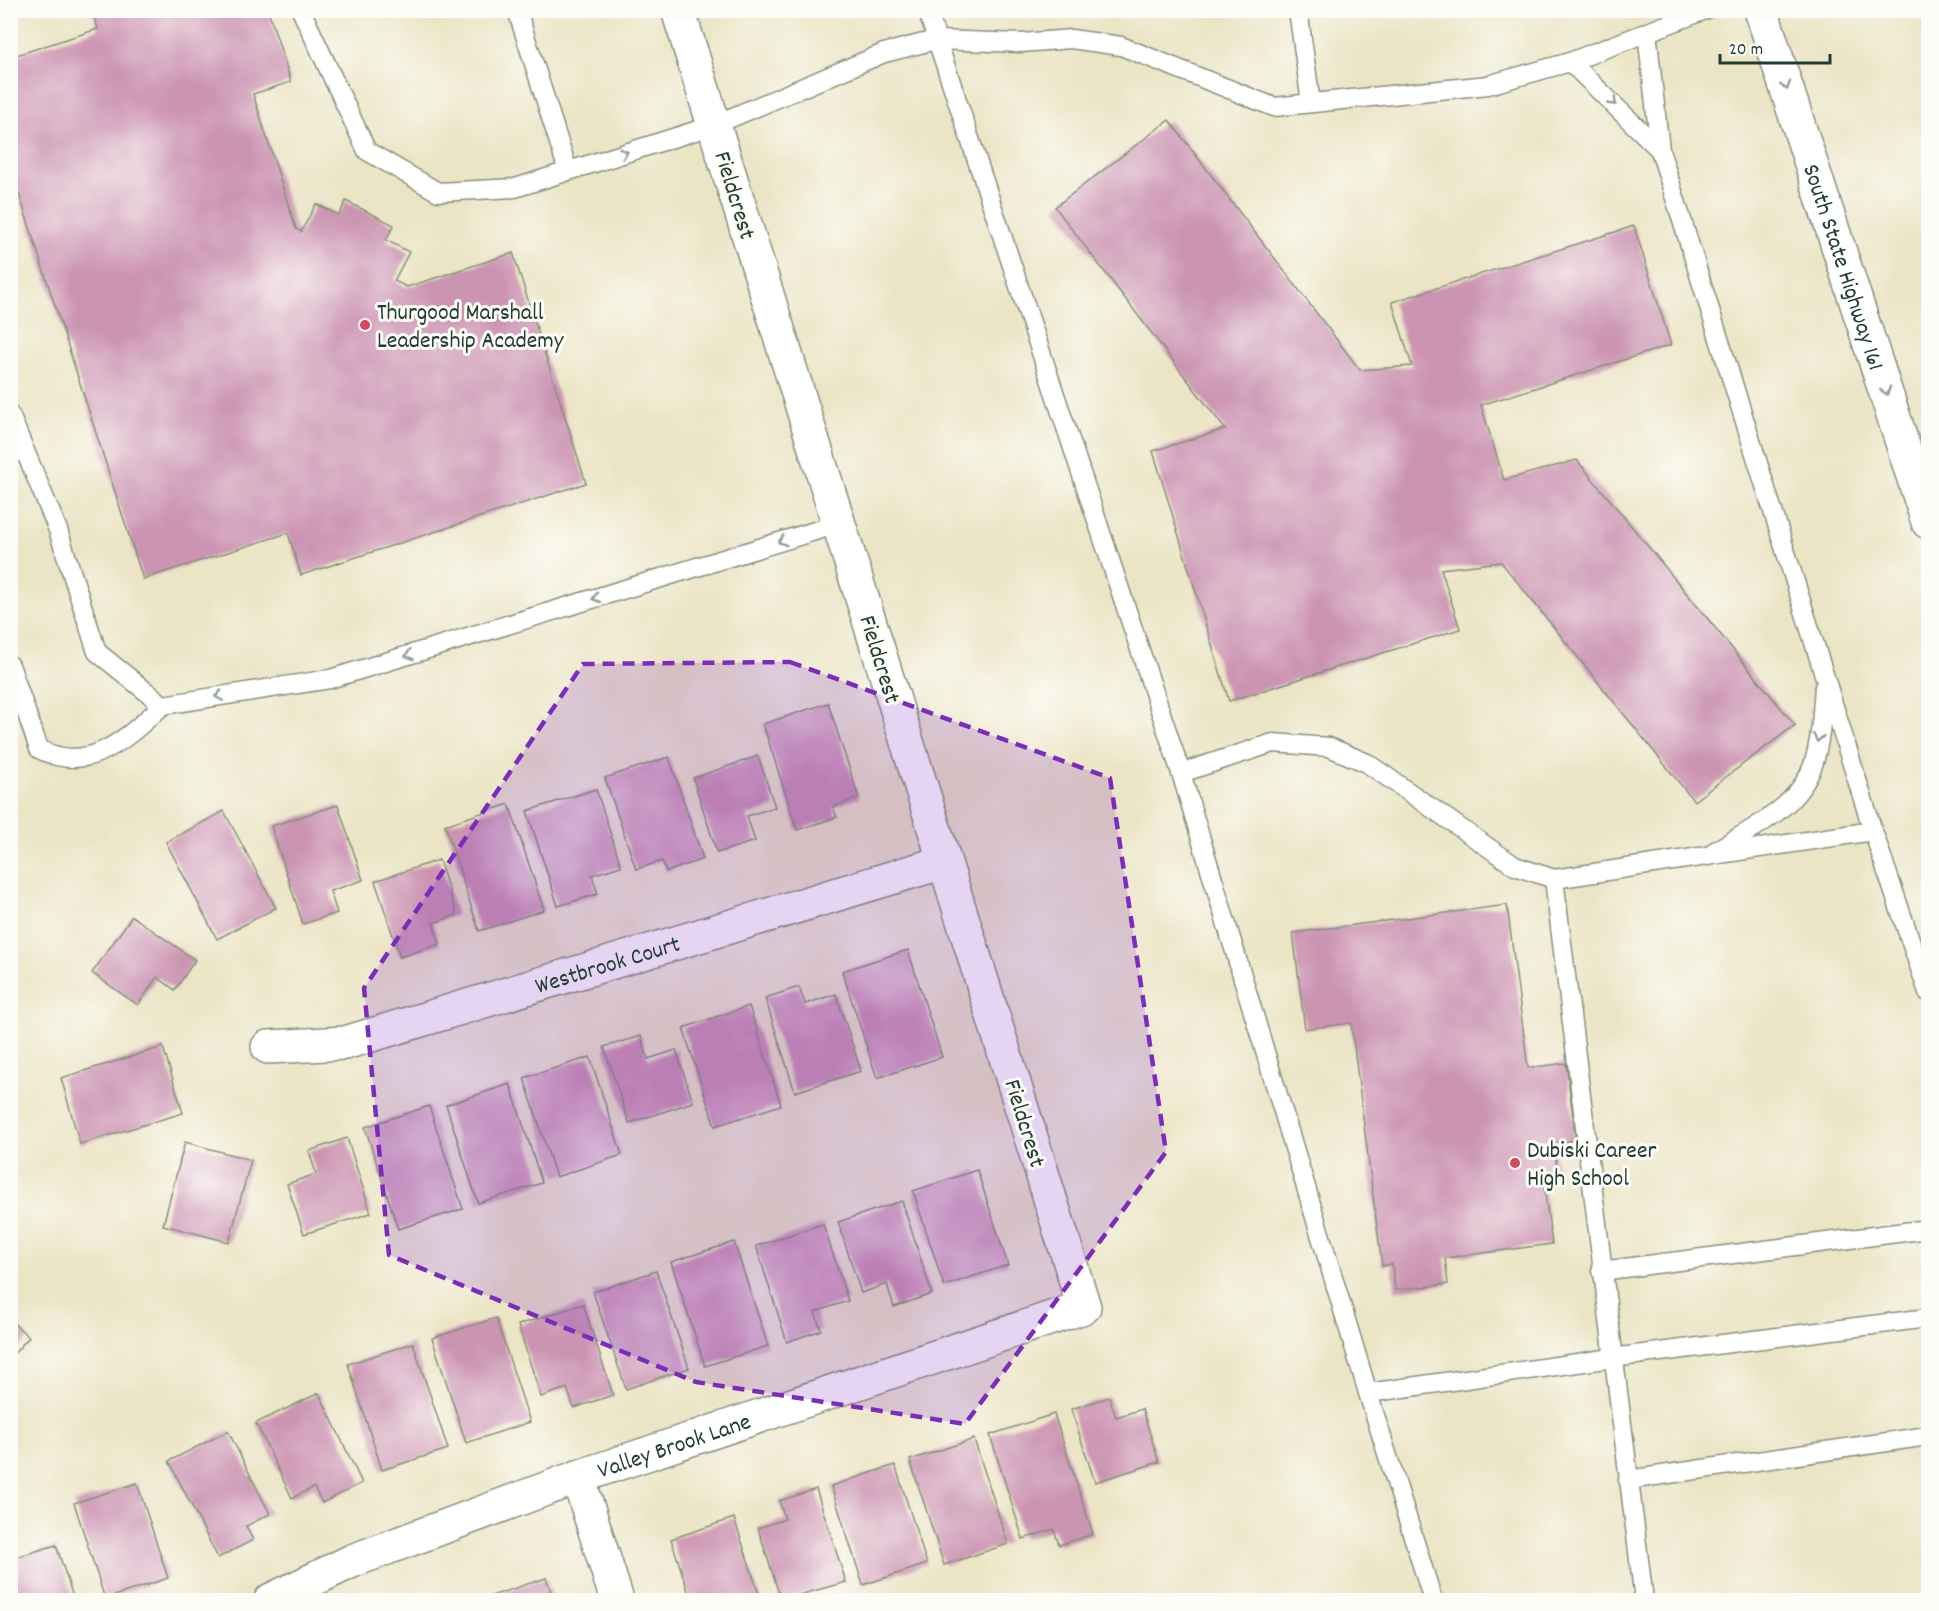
<svg xmlns="http://www.w3.org/2000/svg" width="1939" height="1611" font-family="Dekko,sans-serif">
<style>
.building{fill:#cc94b3}
.lines{fill:none;stroke-linecap:round;stroke-linejoin:round}
.service-casing{stroke:#85907c;stroke-width:21}
.minor-casing{stroke:#85907c;stroke-width:36}
.secondary-casing{stroke:#85907c;stroke-width:36}
.service{stroke:#fff;stroke-width:18}
.minor{stroke:#fff;stroke-width:33}
.secondary{stroke:#fff;stroke-width:33}
.oneway{stroke:#8f9e9a}
.marked{fill:#7b2cbf;fill-opacity:0.2;stroke:#7b2cbf;stroke-width:4.5;stroke-dasharray:12 8;stroke-linejoin:round}
.poi-dot{fill:#d1495b;stroke:#fdfcf7;stroke-width:2}
.labels{text-anchor:middle;stroke-width:6;stroke-linejoin:round;paint-order:stroke}
.street-label{font-size:24px;fill:#1f3d34;stroke:#fdfcf7}
.poi-label{font-size:24px;fill:#1f3d34;stroke:#fdfcf7;text-anchor:start}
</style>
<rect width="100%" height="100%" fill="#fdfcf7"/>
<filter id="ink" filterUnits="userSpaceOnUse"><feTurbulence type="fractalNoise" baseFrequency=".0167" numOctaves="2"/><feDisplacementMap in="SourceGraphic" scale="12" xChannelSelector="R" yChannelSelector="G"/><feConvolveMatrix kernelMatrix="1 2 1 2 8 2 1 2 1" color-interpolation-filters="sRGB"/></filter>
<filter id="wash" filterUnits="userSpaceOnUse"><feTurbulence type="fractalNoise" baseFrequency=".008" numOctaves="4" result="noise"/><feDisplacementMap in="SourceGraphic" scale="24" xChannelSelector="R" yChannelSelector="G"/><feGaussianBlur stdDeviation="1.35" result="paint"/><feColorMatrix in="noise" values="0 0 0 0 0 0 0 0 0 0 0 0 0 0 0 0 0 1.4 0 .05"/><feComposite in="paint" operator="in"/></filter>
<g filter="url(#wash)">
<rect width="100%" height="100%" fill="#ebe4c5"/>
<g id="blocks">
<g class="building">
<path d="M92 10H268L291 82 253 94 296 229 301 232 316 204 339 215 346 201 394 225 386 240 409 252 394 281 407 287 513 253 586 483 301 575 288 533 143 579 10 166V57L98 29Z"/>
<path d="M1169 120 1360 370 1412 366 1392 302 1634 226 1671 345 1481 405 1504 480 1577 460 1795 725 1694 801 1501 562 1441 569 1460 629 1229 701 1153 451 1225 429 1055 207Z"/>
<path d="M828 703 859 798 833 807 837 817 797 830 763 724Z"/>
<path d="M758 756 775 807 747 816 755 841 717 853 693 778Z"/>
<path d="M669 757 703 859 666 872 662 861 636 869 605 778Z"/>
<path d="M596 789 621 866 592 875 598 894 558 906 527 811Z"/>
<path d="M509 804 544 910 479 931 445 825Z"/>
<path d="M338 805 363 880 330 891 337 913 303 924 271 826Z"/>
<path d="M224 811 276 908 217 939 166 842Z"/>
<path d="M439 860 457 915 433 923 440 944 400 957 375 881Z"/>
<path d="M1507 905 1528 1068 1566 1063 1576 1140 1554 1143 1557 1170 1542 1172 1552 1244 1445 1258 1448 1284 1395 1290 1392 1264 1382 1266 1351 1023 1305 1029 1293 933Z"/>
<path d="M132 916 195 960 175 990 157 977 138 1005 92 973Z"/>
<path d="M908 950 942 1057 877 1078 842 971Z"/>
<path d="M799 987 805 1004 836 994 861 1071 795 1092 765 998Z"/>
<path d="M749 1006 781 1105 715 1126 683 1028Z"/>
<path d="M641 1036 648 1059 676 1050 693 1102 629 1123 604 1047Z"/>
<path d="M163 1047 183 1113 80 1144 61 1078Z"/>
<path d="M590 1057 622 1155 556 1177 524 1078Z"/>
<path d="M510 1084 542 1183 478 1203 446 1105Z"/>
<path d="M429 1106 463 1209 398 1229 365 1127Z"/>
<path d="M347 1138 371 1213 304 1234 287 1184 316 1174 309 1151Z"/>
<path d="M185 1142 251 1160 229 1242 163 1225Z"/>
<path d="M977 1170 1008 1265 944 1286 913 1191Z"/>
<path d="M902 1201 932 1294 894 1307 887 1284 861 1293 838 1222Z"/>
<path d="M823 1224 848 1301 815 1312 821 1330 787 1342 756 1246Z"/>
<path d="M734 1242 768 1346 705 1366 671 1262Z"/>
<path d="M656 1271 689 1368 626 1389 593 1292Z"/>
<path d="M583 1304 613 1395 574 1408 567 1388 541 1397 518 1325Z"/>
<path d="M496 1318 530 1422 466 1443 432 1338Z"/>
<path d="M10 1320 29 1337 10 1358Z"/>
<path d="M413 1343 448 1449 382 1470 348 1364Z"/>
<path d="M319 1393 362 1483 322 1503 314 1487 292 1498 256 1423Z"/>
<path d="M1109 1397 1116 1417 1142 1409 1159 1462 1095 1482 1071 1409Z"/>
<path d="M1054 1414 1093 1534 1059 1545 1054 1529 1023 1539 990 1435Z"/>
<path d="M228 1431 270 1514 246 1526 253 1540 218 1558 169 1461Z"/>
<path d="M974 1439 1008 1544 944 1565 910 1460Z"/>
<path d="M895 1465 927 1564 863 1585 831 1486Z"/>
<path d="M137 1483 168 1578 105 1599 74 1503Z"/>
<path d="M816 1489 846 1582 781 1600 758 1528 785 1519 779 1501Z"/>
<path d="M734 1518 761 1600H691L671 1539Z"/>
<path d="M56 1545 73 1597 61 1600H10V1559Z"/>
<path d="M546 1578 554 1600H479Z"/>
</g>
</g>
</g>
<g filter="url(#ink)">
<use href="#blocks" fill-opacity="0" stroke="#85907c" stroke-width="1.5"/>
<g class="lines">
<g class="service-casing">
<g id="service">
<path d="M301 10 367 151 438 192 515 188 714 125 884 53 936 40 1021 43 1071 39 1121 46 1274 107 1488 85 1570 62 1705 10"/>
<path d="M517 10 568 171"/>
<path d="M927 10 1181 773 1368 1393 1433 1600"/>
<path d="M1298 10 1311 103"/>
<path d="M1647 32 1660 150 1873 831 1928 992"/>
<path d="M1570 62 1660 150"/>
<path d="M10 415 58 530 97 652 163 705 330 679 838 524"/>
<path d="M10 665 39 749C90 776 127 737 163 705"/>
<path d="M1181 773 1273 743 1329 747 1367 763 1515 866 1554 879 1873 831"/>
<path d="M1715 851C1751 829 1798 808 1813 765 1821 741 1822 712 1824 687"/>
<path d="M1554 879 1644 1600"/>
<path d="M1601 1271 1928 1229"/>
<path d="M1368 1393 1612 1358 1928 1318"/>
<path d="M1628 1480 1928 1436"/>
</g>
</g>
<g class="minor-casing">
<g id="minor">
<path id="s1" d="M268 1047 345 1043 944 862"/>
<path d="M578 1477 617 1600"/>
<path id="s2" d="M271 1600 352 1561 578 1477 1084 1307 678 10"/>
</g>
</g>
<g class="secondary-casing">
<g id="secondary">
<path id="s3" d="M1761 10 1928 522"/>
</g>
</g>
<use href="#service" class="service"/>
<use href="#minor" class="minor"/>
<use href="#secondary" class="secondary"/>
</g>
<defs><path id="oneway-chevron" d="M-2-3.5L2.5 0L-2 3.5" fill="none" stroke-width="1.6" stroke-linecap="round" stroke-linejoin="round" transform="scale(1.5)"/></defs>
<g class="oneway">
<use href="#oneway-chevron" transform="translate(1786 86) rotate(72)"/>
<use href="#oneway-chevron" transform="translate(1613 102) rotate(46)"/>
<use href="#oneway-chevron" transform="translate(624 153) rotate(-17)"/>
<use href="#oneway-chevron" transform="translate(1886 391) rotate(72)"/>
<use href="#oneway-chevron" transform="translate(782 541) rotate(163)"/>
<use href="#oneway-chevron" transform="translate(596 598) rotate(163)"/>
<use href="#oneway-chevron" transform="translate(409 655) rotate(163)"/>
<use href="#oneway-chevron" transform="translate(219 696) rotate(171)"/>
<use href="#oneway-chevron" transform="translate(1818 738) rotate(100)"/>
</g>
</g>
<path class="marked" d="M790 662 1110 778 1166 1152 965 1424 696 1382 389 1255 364 988 583 664Z"/>
<g class="poi-dot">
<circle cx="365" cy="325" r="6"/>
<circle cx="1515" cy="1163" r="6"/>
</g>
<g class="labels">
<g class="street-label">
<text transform="translate(736 195) rotate(73)" y="8">Fieldcrest</text>
<text dy="8" stroke="none"><textPath href="#s3" startOffset="270">South State Highway 161</textPath></text>
<text transform="translate(881 659) rotate(73)" y="8">Fieldcrest</text>
<text dy="8" stroke="none"><textPath href="#s1" startOffset="351">Westbrook Court</textPath></text>
<text transform="translate(1026 1123) rotate(73)" y="8">Fieldcrest</text>
<text dy="8" stroke="none"><textPath href="#s2" startOffset="432">Valley Brook Lane</textPath></text>
</g>
<g class="poi-label">
<text x="377" y="319">Thurgood Marshall<tspan x="377" dy="28">Leadership Academy</tspan></text>
<text x="1527" y="1157">Dubiski Career<tspan x="1527" dy="28">High School</tspan></text>
</g>
</g>
<rect width="1939" height="1611" fill="none" stroke="#fdfcf7" stroke-width="36"/>
<path d="M1720 54v9h110v-9" fill="none" stroke="#1f3d34" stroke-width="3"/>
<text x="1729" y="54" font-size="18" fill="#1f3d34" stroke="#fdfcf7" stroke-width="4.5" paint-order="stroke">20 m</text>
</svg>
